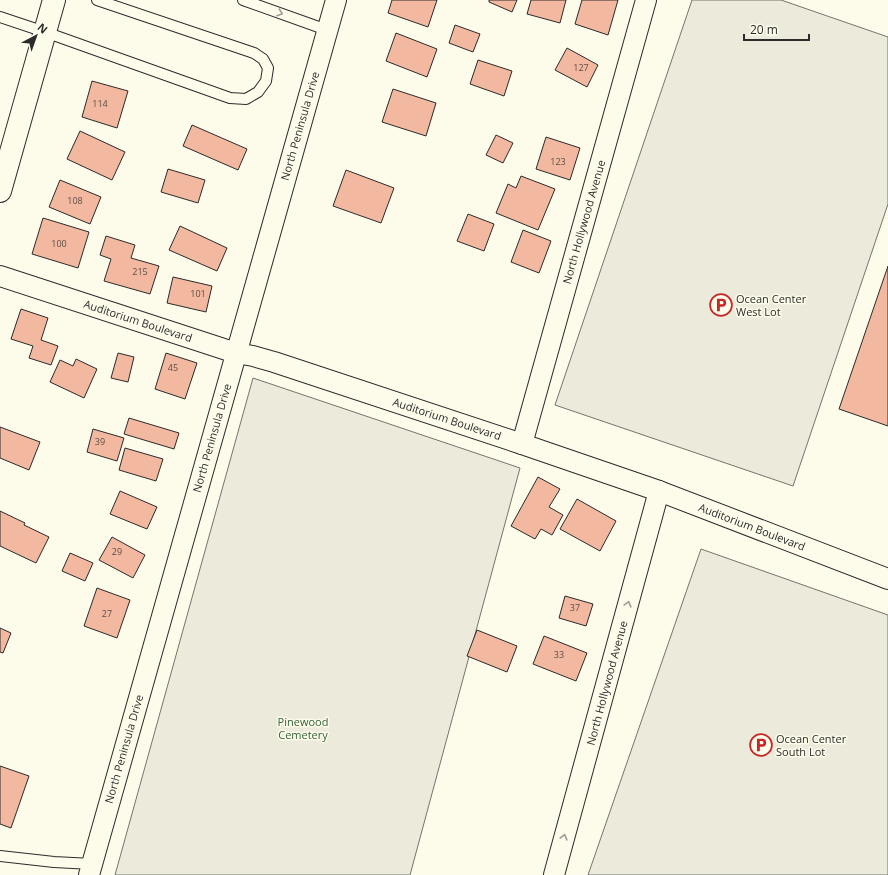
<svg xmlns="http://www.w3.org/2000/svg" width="888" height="875" font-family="'Open Sans',sans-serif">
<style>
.green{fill:#ecebdb;stroke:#74746e}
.parking{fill:#eceadb;stroke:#74746e}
.building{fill:#f2b8a0;stroke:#2b2b2b}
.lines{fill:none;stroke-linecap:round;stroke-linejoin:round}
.lane-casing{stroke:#2b2b2b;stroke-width:12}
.street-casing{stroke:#2b2b2b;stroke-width:22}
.secondary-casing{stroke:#2b2b2b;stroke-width:24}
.lane{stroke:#fdfbea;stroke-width:10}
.street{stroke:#fdfbea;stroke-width:20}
.secondary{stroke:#fdfbea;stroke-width:22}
.oneway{stroke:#9e9d94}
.labels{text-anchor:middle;stroke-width:3;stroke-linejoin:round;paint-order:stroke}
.number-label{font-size:9px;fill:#5d4e48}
.street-label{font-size:11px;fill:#2b2b2b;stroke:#fdfbea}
.poi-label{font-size:11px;fill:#2b2b2b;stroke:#fdfbea;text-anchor:start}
.park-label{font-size:11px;fill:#34623c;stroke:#fdfbea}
</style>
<rect width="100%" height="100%" fill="#fdfbea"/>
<path class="green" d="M253 378 520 468 410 875H115Z"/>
<g class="parking">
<path d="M692 0H781L888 37V204L793 486 555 405Z"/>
<path d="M701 549 888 615V875H588Z"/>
</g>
<g class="building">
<path d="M392 0H437L428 27 388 13Z"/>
<path d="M489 0H517L512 12 489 2Z"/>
<path d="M531 0H566L560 23 527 14Z"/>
<path d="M582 0H618L608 35 575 24Z"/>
<path d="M455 25 480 34 473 52 449 43Z"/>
<path d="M396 33 437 49 427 77 386 61Z"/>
<path d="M567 48 598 65 587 87 555 70Z"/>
<path d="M478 60 512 71 504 96 470 84Z"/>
<path d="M92 81 128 91 117 128 82 117Z"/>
<path d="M393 89 436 103 426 136 382 122Z"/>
<path d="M192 125 247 149 238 170 183 146Z"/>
<path d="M80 131 125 152 112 180 67 159Z"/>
<path d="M496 135 513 143 503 163 486 155Z"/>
<path d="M546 137 580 148 570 180 536 169Z"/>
<path d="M168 169 205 180 198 203 161 192Z"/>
<path d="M346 170 394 188 381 223 333 206Z"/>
<path d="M521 176 555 189 538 230 496 213 508 184 516 188Z"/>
<path d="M60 180 101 197 90 224 49 207Z"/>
<path d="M468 214 494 224 484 251 457 241Z"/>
<path d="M43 218 89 232 78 268 32 254Z"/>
<path d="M180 226 227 248 217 271 169 250Z"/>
<path d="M523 230 551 241 539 273 511 262Z"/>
<path d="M106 236 135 245 131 258 159 266 150 294 104 281 111 259 100 255Z"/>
<path d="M888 266V426L839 409Z"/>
<path d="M173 277 212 286 206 312 167 303Z"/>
<path d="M21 309 48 318 41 340 58 346 51 365 29 358 33 346 11 339Z"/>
<path d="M118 353 134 357 128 382 111 378Z"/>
<path d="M166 353 197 363 185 399 155 389Z"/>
<path d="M76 359 97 369 84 398 50 382 60 360 73 366Z"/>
<path d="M129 418 179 433 174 449 124 434Z"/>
<path d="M0 427 40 442 29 470 0 458Z"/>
<path d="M93 429 124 438 117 461 87 452Z"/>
<path d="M125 448 163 459 156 481 119 470Z"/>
<path d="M538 477 560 489 549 507 563 515 552 535 541 529 535 539 511 526Z"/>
<path d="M120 491 157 507 147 529 110 514Z"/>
<path d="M577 499 616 521 600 551 560 529Z"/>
<path d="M0 511 25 523 24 525 49 537 36 563 0 546Z"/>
<path d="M112 537 145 555 133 578 99 560Z"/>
<path d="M70 553 93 563 85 581 62 571Z"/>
<path d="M97 588 130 600 117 638 84 626Z"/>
<path d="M565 596 593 604 586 626 559 618Z"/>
<path d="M0 628 11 633 3 653 0 652Z"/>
<path d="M477 630 517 646 507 672 467 656Z"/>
<path d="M544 636 587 653 576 681 533 664Z"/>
<path d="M0 766 29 776 11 828 0 824Z"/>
</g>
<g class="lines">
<g class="lane-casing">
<g id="lane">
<path d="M243 0 327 30"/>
<path d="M0 17 45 32 230 98 246 99 258 92 266 81 268 68 263 59 254 53 97 0"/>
<path d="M0 856 54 862 92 864"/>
</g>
</g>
<g class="street-casing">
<g id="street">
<path d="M0 276 236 353 253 356 274 362 522 444 659 491 888 579"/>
<path d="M522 444 646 0"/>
<path d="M89 875 336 0"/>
<path d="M554 875 659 491"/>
</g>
</g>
<g class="secondary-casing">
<path id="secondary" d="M0 191 54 0"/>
</g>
<use href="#lane" class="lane"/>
<use href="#street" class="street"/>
<use href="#secondary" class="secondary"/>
</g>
<defs><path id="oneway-chevron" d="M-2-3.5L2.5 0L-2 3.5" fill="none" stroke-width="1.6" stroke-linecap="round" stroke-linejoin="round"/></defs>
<g class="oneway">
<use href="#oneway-chevron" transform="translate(280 13) rotate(19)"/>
<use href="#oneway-chevron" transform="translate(628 604) rotate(-75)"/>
<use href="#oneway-chevron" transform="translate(564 837) rotate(-75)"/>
</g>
<defs>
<g id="parking-ring" transform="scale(1.15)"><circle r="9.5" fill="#fdfbea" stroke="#c62828" stroke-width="1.5"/><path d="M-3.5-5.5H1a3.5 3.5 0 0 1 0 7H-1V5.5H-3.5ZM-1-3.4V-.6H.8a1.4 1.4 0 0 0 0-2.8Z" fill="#c62828"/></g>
</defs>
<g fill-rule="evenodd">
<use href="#parking-ring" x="721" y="305"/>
<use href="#parking-ring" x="761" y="745"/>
</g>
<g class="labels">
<g class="number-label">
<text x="581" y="71">127</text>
<text x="100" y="107">114</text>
<text x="558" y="165">123</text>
<text x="75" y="204">108</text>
<text x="59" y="247">100</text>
<text x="140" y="275">215</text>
<text x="198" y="297">101</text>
<text x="173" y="371">45</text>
<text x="100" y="445">39</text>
<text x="117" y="555">29</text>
<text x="575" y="611">37</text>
<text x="107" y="617">27</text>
<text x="559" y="658">33</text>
</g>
<g class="street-label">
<text transform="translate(300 126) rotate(-74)" y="4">North Peninsula Drive</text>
<text transform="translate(584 222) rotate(-74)" y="4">North Hollywood Avenue</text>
<text transform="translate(138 321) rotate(18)" y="4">Auditorium Boulevard</text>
<text transform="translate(447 419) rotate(18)" y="4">Auditorium Boulevard</text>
<text transform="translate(212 438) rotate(-74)" y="4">North Peninsula Drive</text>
<text transform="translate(752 527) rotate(21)" y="4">Auditorium Boulevard</text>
<text transform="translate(607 683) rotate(-75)" y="4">North Hollywood Avenue</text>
<text transform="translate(124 749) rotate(-74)" y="4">North Peninsula Drive</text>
</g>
<g class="poi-label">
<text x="736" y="303">Ocean Center<tspan x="736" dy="13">West Lot</tspan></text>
<text x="776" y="743">Ocean Center<tspan x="776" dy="13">South Lot</tspan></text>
</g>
<g class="park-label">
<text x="303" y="726">Pinewood<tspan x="303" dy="13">Cemetery</tspan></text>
</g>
</g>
<g transform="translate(36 36) rotate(41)" stroke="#fdfbea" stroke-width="3" paint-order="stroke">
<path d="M0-3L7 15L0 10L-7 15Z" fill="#2b2b2b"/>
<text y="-6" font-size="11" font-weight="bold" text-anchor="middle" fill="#2b2b2b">N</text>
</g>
<path d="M744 34v6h65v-6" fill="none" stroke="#2b2b2b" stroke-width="2"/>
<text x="750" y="34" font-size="12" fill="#2b2b2b" stroke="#fdfbea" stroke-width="3" paint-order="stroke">20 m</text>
</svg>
